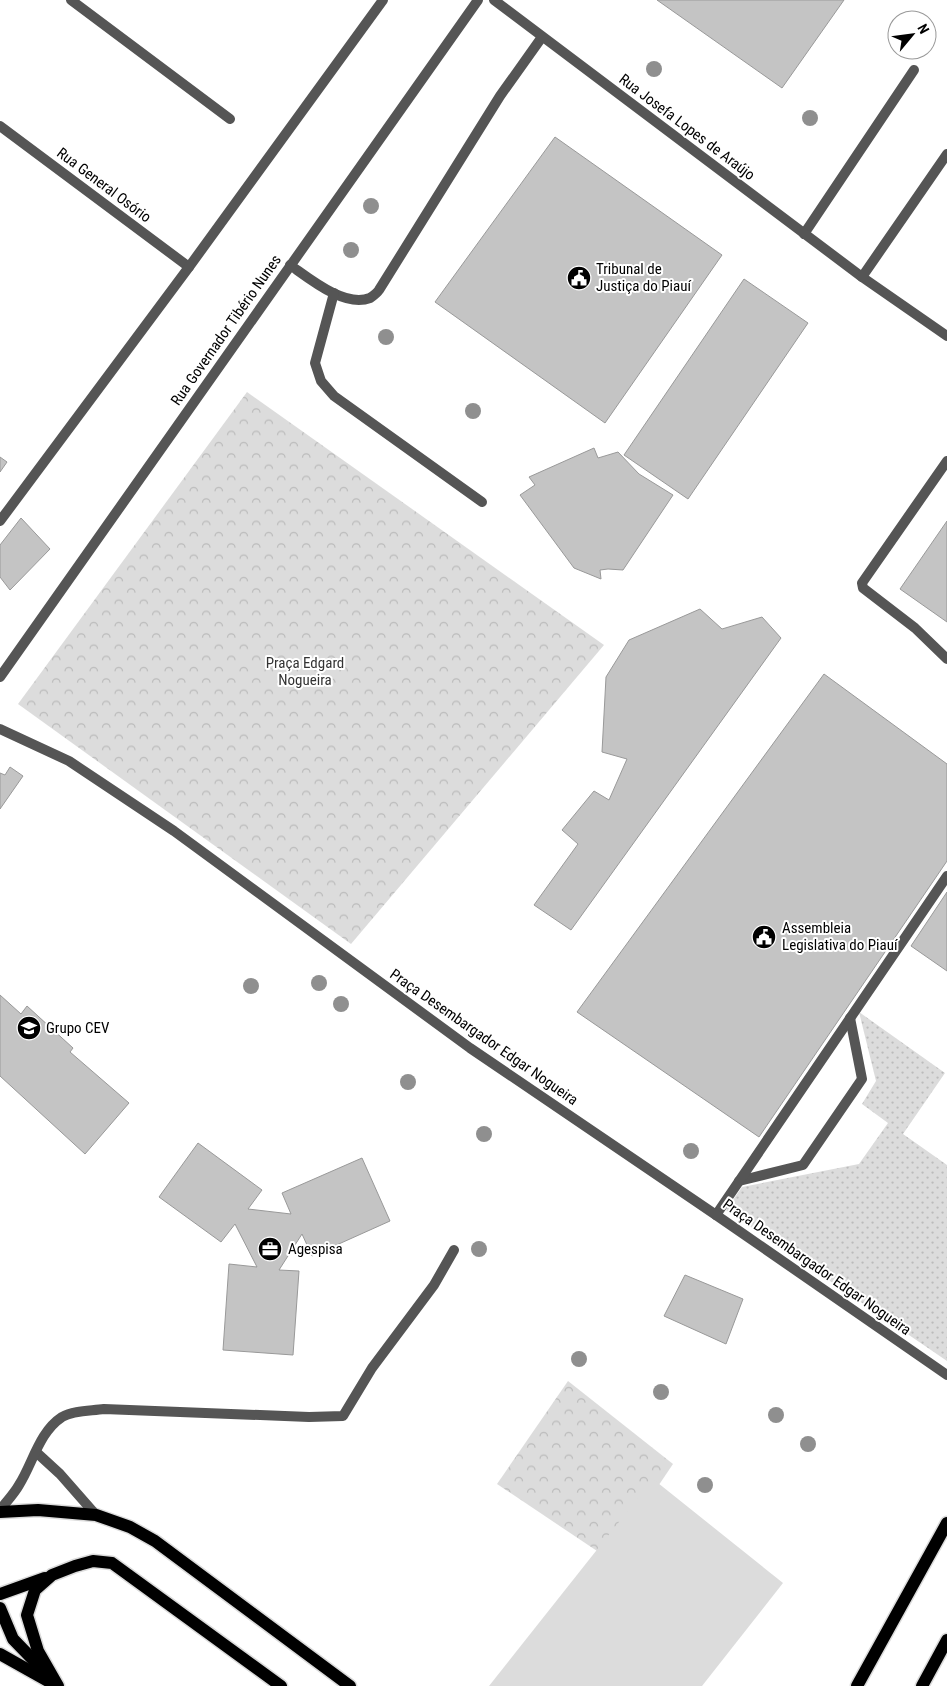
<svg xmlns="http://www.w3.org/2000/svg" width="947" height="1686" font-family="'Roboto Condensed',sans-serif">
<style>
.grass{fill:url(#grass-dots)}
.park{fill:url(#park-crowns)}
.garden{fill:#dcdcdc}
.building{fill:#c4c4c4;stroke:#999}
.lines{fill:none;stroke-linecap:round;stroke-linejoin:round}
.primary-casing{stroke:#dbdbdb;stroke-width:15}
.service{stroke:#555;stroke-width:10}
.minor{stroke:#555;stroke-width:10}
.primary{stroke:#000;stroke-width:12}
.tree{fill:#8f8f8f}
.labels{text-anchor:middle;stroke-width:4;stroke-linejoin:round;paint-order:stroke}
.street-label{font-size:15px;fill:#000;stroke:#fff}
.poi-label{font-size:15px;fill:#000;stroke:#fff;text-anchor:start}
.park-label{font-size:15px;fill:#333;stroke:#fff}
</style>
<defs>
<pattern id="grass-dots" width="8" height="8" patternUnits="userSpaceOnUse" patternTransform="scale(1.25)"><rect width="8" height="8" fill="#dcdcdc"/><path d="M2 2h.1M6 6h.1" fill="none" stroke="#bbb" stroke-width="1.8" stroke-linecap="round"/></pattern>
<pattern id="park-crowns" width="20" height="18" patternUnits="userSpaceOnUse" patternTransform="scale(1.25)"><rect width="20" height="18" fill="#dcdcdc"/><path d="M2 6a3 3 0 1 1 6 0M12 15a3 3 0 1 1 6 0" fill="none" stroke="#bbb"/></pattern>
</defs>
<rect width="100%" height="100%" fill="#fff"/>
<path class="grass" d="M859 1012 945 1073 903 1134 947 1165V1361L726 1210 742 1187 859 1164 888 1123 862 1104 876 1081Z"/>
<g class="park">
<path d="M247 392 604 645 351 944 18 704Z"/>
<path d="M568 1381 673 1464 609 1559 497 1484Z"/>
</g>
<path class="garden" d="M653 1479 783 1583 702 1686H489Z"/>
<g class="building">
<path d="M657 0H844L782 88Z"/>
<path d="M555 137 722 255 605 423 435 302Z"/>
<path d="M744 279 808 323 688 499 624 455Z"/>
<path d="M594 448 598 458 618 452 639 474 673 495 623 570 608 569 600 570 601 579 574 568 520 495 535 485 529 477Z"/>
<path d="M0 457 7 462 0 472Z"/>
<path d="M21 518 50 549 10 590 0 577V545Z"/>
<path d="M947 521V622L900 589Z"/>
<path d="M700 609 722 629 762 617 781 638 571 930 534 905 578 844 562 830 594 791 609 800 627 759 602 752 606 677 629 640Z"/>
<path d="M824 674 947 764V861L759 1137 577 1012Z"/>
<path d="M10 767 23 776 0 809V773L5 775Z"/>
<path d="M947 892V971L911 946Z"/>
<path d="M0 995 21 1014 27 1006 73 1048 70 1052 129 1103 85 1154 0 1076Z"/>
<path d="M198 1143 262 1190 248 1209 291 1214 282 1193 362 1158 390 1221 312 1256 302 1234 279 1270 299 1271 293 1355 223 1350 229 1264 257 1267 235 1224 221 1242 159 1197Z"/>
<path d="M685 1275 743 1299 726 1344 664 1316Z"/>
</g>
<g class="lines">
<g class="primary-casing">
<g id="primary">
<path d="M0 1512 38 1510 96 1515 130 1527 155 1541 350 1686"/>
<path d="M0 1594 45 1578"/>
<path d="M0 1608 13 1639 44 1671"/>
<path d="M0 1654 48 1681"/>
<path d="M58 1686 38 1651 27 1615 35 1590 52 1575 75 1566 93 1561 112 1563 281 1686"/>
<path d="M857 1686 947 1523"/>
<path d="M922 1686 947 1640"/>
</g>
</g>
<g class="service">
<path d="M71 0 230 119"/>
<path d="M804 234 914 70"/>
<path d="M290 265C310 279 345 308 370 298 373 296 377 293 379 290L500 96 542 37"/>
<path d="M862 277 947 336"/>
<path d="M334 293 315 363 321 381 334 396 482 502"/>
<path d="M947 461 862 583 863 588 915 628 947 659"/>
<path d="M739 1181 803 1165 862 1079 850 1018"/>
<path d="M716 1215 947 876"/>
<path d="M36 1452 60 1474 96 1515"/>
<path d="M0 1510C6 1502 14 1494 19 1485 33 1463 39 1432 62 1417 74 1410 91 1411 104 1409L309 1417 343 1416 372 1368 434 1285 454 1250"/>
</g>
<g class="minor">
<path d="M494 0 862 277 947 154"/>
<path d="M0 126 189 267"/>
<path d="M0 521 189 267 383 0"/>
<path d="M0 677 478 0"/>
<path d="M0 729 69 761 174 831 470 1048 716 1215 947 1375"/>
</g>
<use href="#primary" class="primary"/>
</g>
<g class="tree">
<circle cx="654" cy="69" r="8"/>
<circle cx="810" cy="118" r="8"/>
<circle cx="371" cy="206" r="8"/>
<circle cx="351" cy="250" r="8"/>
<circle cx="386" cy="337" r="8"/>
<circle cx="473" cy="411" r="8"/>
<circle cx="319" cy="983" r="8"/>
<circle cx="251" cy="986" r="8"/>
<circle cx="341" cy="1004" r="8"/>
<circle cx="408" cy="1082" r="8"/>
<circle cx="484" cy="1134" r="8"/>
<circle cx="691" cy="1151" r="8"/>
<circle cx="479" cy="1249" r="8"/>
<circle cx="579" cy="1359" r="8"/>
<circle cx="661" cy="1392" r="8"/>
<circle cx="776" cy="1415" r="8"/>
<circle cx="808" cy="1444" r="8"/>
<circle cx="705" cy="1485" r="8"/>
</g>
<defs>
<g id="civic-disc" transform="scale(1.25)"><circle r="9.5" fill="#000" stroke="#fff"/><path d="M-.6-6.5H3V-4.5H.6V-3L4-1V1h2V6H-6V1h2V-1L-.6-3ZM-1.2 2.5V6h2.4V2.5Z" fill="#fff"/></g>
<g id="school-disc" transform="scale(1.25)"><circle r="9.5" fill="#000" stroke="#fff"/><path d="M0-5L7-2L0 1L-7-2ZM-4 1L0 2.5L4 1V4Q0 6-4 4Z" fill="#fff"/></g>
<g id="office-disc" transform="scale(1.25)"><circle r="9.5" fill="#000" stroke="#fff"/><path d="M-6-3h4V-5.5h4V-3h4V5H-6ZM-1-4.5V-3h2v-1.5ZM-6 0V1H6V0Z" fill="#fff"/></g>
</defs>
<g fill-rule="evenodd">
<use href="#civic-disc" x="579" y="278"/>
<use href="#civic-disc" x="764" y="937"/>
<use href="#school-disc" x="29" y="1028"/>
<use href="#office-disc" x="270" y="1249"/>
</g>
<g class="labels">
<g class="street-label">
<text transform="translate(687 127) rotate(37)" y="5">Rua Josefa Lopes de Araújo</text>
<text transform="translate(104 185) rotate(37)" y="5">Rua General Osório</text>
<text transform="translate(226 330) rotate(-55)" y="5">Rua Governador Tibério Nunes</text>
<text transform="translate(484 1037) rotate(35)" y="5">Praça Desembargador Edgar Nogueira</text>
<text transform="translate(817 1267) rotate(35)" y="5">Praça Desembargador Edgar Nogueira</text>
</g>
<g class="poi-label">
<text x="596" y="274">Tribunal de<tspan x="596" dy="17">Justiça do Piauí</tspan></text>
<text x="782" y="933">Assembleia<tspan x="782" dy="17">Legislativa do Piauí</tspan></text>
<text x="46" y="1033">Grupo CEV</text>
<text x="288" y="1254">Agespisa</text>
</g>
<g class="park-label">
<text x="305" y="668">Praça Edgard<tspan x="305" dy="17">Nogueira</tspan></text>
</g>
</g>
<g transform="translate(912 35) rotate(61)"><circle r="24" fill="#ffffff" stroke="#999999"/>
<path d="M0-4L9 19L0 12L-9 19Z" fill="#000000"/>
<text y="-8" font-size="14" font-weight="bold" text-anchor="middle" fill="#000000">N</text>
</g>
</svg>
